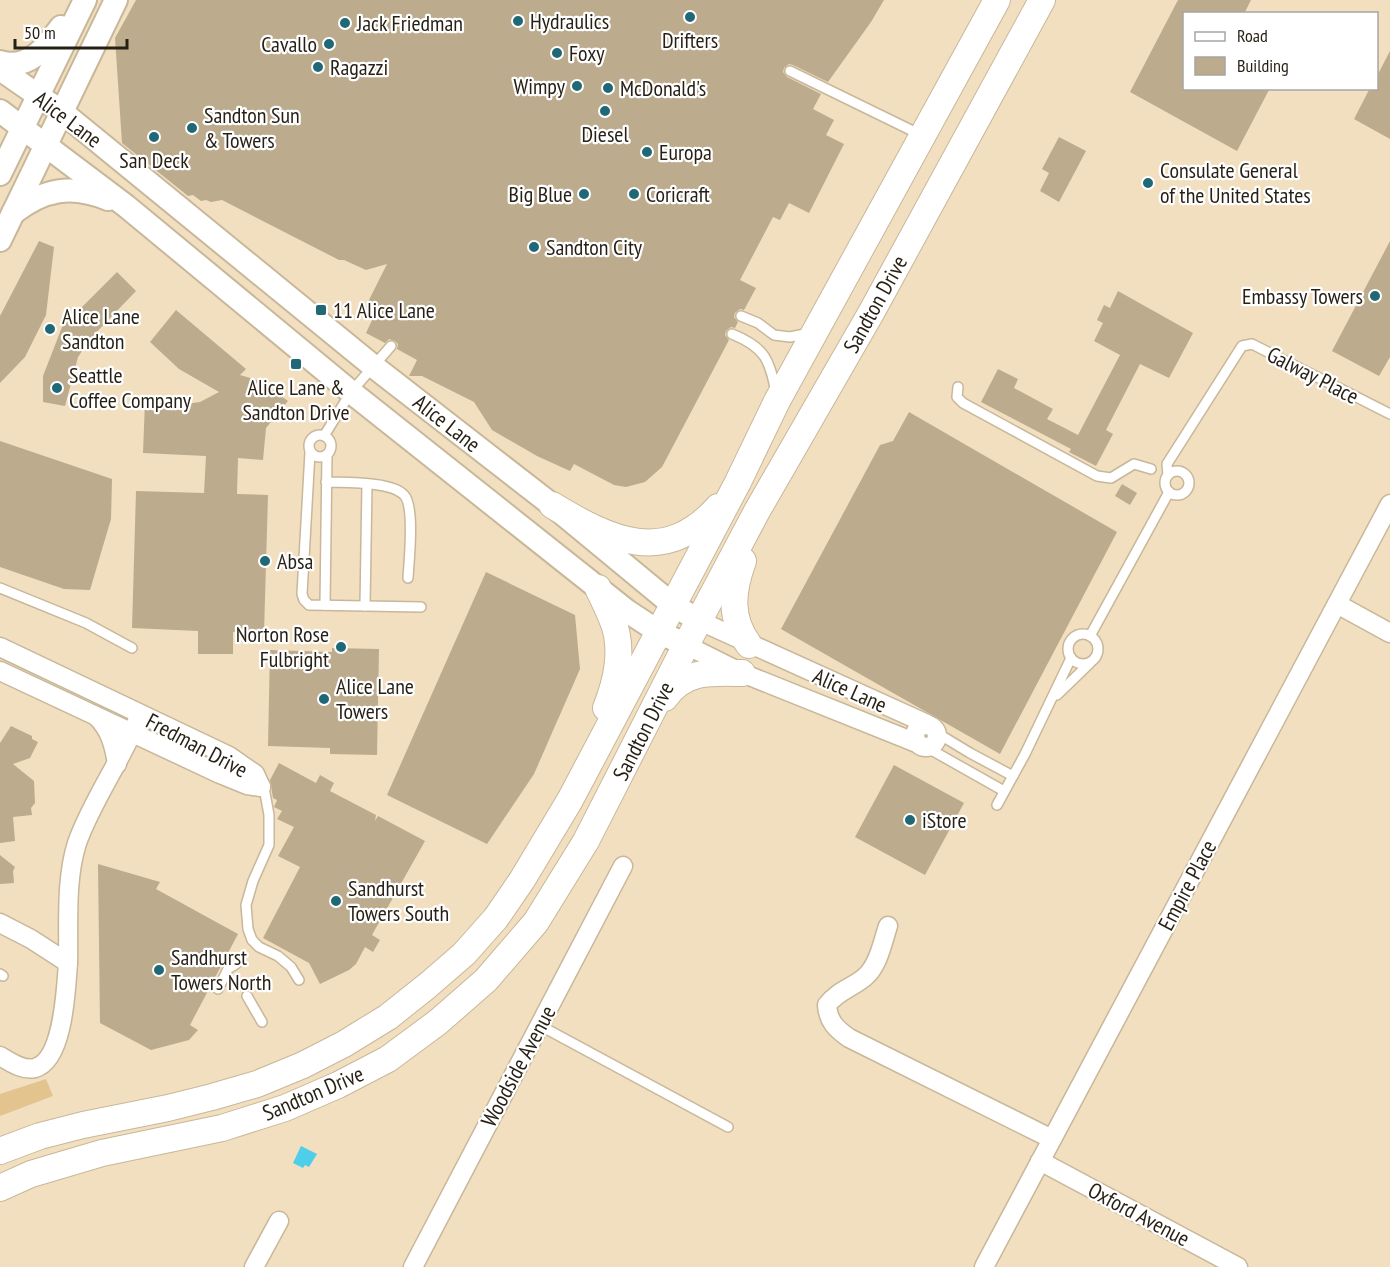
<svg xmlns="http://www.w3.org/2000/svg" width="1390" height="1267" font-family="'PT Sans Narrow',sans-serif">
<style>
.green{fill:#e3c48f}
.water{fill:#4ecee9}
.building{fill:#bcab8d}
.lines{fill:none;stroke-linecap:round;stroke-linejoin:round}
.service-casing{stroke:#c8b799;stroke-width:12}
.minor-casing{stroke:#c8b799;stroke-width:21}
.tertiary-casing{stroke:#c8b799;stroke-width:26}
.secondary-casing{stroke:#c8b799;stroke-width:28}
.service{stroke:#fff;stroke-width:9}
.minor{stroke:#fff;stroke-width:18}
.tertiary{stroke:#fff;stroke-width:22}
.secondary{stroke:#fff;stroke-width:26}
.poi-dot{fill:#216877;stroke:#fff;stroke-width:2}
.labels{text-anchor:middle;stroke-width:4.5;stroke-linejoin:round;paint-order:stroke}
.poi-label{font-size:22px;fill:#261f14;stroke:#fff;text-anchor:start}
.street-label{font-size:22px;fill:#261f14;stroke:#fff}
</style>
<rect width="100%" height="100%" fill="#f1dfc0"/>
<path class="green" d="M46 1079 53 1096 0 1116V1094Z"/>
<path class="water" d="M301 1146 317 1154 309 1167 305 1165 303 1168 293 1163Z"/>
<g class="building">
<path d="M136 0H884L871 22 828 82 793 65 789 64 784 68 783 72 787 77 821 94 813 109 834 120 826 135 844 144 809 213 789 203 780 220 773 217 740 280 756 288 744 310 740 309 735 313 734 317 738 322 735 328 731 327 726 331 725 335 729 340 662 467 645 482 626 487 614 485 574 464 570 471 537 456 492 430 474 402 422 376H409L417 360 397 349 398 344 395 341 389 339 385 343 366 333 374 316 365 308 387 264 366 270 344 260H339L222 200 211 202 206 200 201 201 193 195 188 196 122 143 115 38Z"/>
<path d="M1178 0H1251L1244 14H1185V88H1270L1237 151 1130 92Z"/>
<path d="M1390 51V139L1354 119 1370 88H1377V76Z"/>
<path d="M1059 137 1086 151 1059 202 1040 191 1049 173 1042 169Z"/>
<path d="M39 241 54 247 46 315 25 357 0 383V316Z"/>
<path d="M1390 241V357L1379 376 1332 351Z"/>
<path d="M117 272 136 291 90 339 78 357 65 406 43 402V376L64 322 66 323Z"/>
<path d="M1118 291 1193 333 1169 378 1140 364 1106 430 1113 434 1096 466 1069 452 1071 449 981 402 998 369 1018 379 1014 388 1053 409 1047 419 1078 435 1120 355 1094 341 1103 323 1097 320 1104 305 1110 308Z"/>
<path d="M176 310 246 369 240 375 260 381 288 401 266 428 263 460 238 458 237 494 268 495 264 633 233 632V654H198V631L132 628 136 491 204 493 206 456 143 453 145 401 186 404 200 402 219 392 179 369 150 342Z"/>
<path d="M909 412 1117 532 1000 754 781 629 880 445 893 441Z"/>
<path d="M0 441 112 479 111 519 90 590 64 589 0 567Z"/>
<path d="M1122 484 1137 493 1130 505 1115 496Z"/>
<path d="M486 572 575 615 580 669 534 774 487 844 387 795Z"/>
<path d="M332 648 379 649 377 755 330 754V748L268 746 270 650 332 652Z"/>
<path d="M11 726 32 736V739L38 742 30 758 13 764 34 781 35 803 31 808 32 815 13 817 15 841 0 843V743Z"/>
<path d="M279 763 316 783 320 775 334 783 330 791 376 815 375 821 378 816 425 841 372 935 380 940 373 952 365 947 356 964 349 970 320 984 309 963 263 938 300 867 278 856 294 827 277 819 282 811 274 807 277 800 273 798 270 780Z"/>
<path d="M894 765 964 803 925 875 855 837Z"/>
<path d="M0 855 15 867 13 871 14 883 0 884Z"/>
<path d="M98 864 160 882 156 889 238 934 190 1025 198 1030 189 1040 151 1050 100 1023Z"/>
</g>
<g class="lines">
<g class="service-casing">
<g id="service">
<path d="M790 71 921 135"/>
<path d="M741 316 758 323 774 335 790 337 810 333"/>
<path d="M732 334C764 347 770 359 776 393"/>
<path d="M958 387 957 397 963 403 1097 476 1111 478 1134 464 1151 469"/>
<circle cx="320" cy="446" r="11"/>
<path d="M324 436 351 392 391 346"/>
<path d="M310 452 302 594 304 600 309 605 421 607"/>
<circle cx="1177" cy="483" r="12"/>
<path d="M1168 475 1167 464 1242 346 1252 344 1390 414"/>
<path d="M326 482C345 483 391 481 404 495 415 506 409 561 408 578"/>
<path d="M0 588 86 623 132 648"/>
<path d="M325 605 327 455"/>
<path d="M365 606 367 484"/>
<circle cx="1083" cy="649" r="15"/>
<path d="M1090 636 1169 492"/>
<path d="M1057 695 1090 663"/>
<path d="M937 733 970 753 1013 776"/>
<path d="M926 747 1004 791"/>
<path d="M261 787 265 793 269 815V845L253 881 246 905 248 929 252 940 259 947 278 956 291 967 299 980"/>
<path d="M997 805 1025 754 1071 658"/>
<path d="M0 974 3 976"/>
<path d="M218 989 228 969 236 964"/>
<path d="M247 996 262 1022"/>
<path d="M539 1025 728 1127"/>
</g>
</g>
<g class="minor-casing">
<g id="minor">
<path d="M1337 604 1390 633"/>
<path d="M700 621 927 724"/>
<path d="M686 645 742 673 919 744"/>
<path d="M0 647 229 756 255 774 261 787"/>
<path d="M0 671 220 774 247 785 261 787"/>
<path d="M97 717C110 730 114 745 117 764"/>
<circle cx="926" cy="736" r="11"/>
<path d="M0 923 31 939 68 963C69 925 65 881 77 843 93 798 123 759 140 714"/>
<path d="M888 926C883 941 879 962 868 974 856 987 839 989 827 1005 828 1021 836 1029 849 1038L1052 1139"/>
<path d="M0 1056C10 1062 23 1071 35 1068 64 1060 66 987 68 963"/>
<path d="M1040 1161 1238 1267"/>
<path d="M254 1267 279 1221"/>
<path d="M413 1267 623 866"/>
<path d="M984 1267 1390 504"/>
</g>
</g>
<g class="tertiary-casing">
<g id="tertiary">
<path d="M0 62C28 71 46 47 61 27"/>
<path d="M0 69 62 112 373 366 552 505 673 605 700 621"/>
<path d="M0 111 126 206 351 392 627 611 659 632 686 645"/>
<path d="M0 174 85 0"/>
<path d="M13 213C44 189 71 184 108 199"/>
<path d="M0 240 116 0"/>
</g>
</g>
<g class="secondary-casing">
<g id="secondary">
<path d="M552 505C610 540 665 567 718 507"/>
<path d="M743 561C732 591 729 618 749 645"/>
<path d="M598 588C604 601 611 614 615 627 623 654 616 683 606 708"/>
<path d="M665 698C684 670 712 672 742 673"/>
<path d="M0 1151 40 1136 83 1125 168 1108 212 1097 257 1084 303 1065 344 1044 388 1017 427 986 464 954 496 918 522 880 570 800 738 482 777 401 997 0"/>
<path d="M0 1188 31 1174 102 1153 222 1128 285 1108 338 1085 388 1059 438 1022 486 980 536 922 586 841 686 645 757 511 871 313 1042 0"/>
</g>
</g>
<use href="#service" class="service"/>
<use href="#minor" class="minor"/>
<use href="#tertiary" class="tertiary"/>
<use href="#secondary" class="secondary"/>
</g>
<g class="poi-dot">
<circle cx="690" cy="17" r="6"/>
<circle cx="518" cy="21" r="6"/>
<circle cx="345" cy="23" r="6"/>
<circle cx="329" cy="44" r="6"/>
<circle cx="557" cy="53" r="6"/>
<circle cx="318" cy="67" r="6"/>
<circle cx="577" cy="86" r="6"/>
<circle cx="608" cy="88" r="6"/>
<circle cx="605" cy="111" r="6"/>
<circle cx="192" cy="128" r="6"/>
<circle cx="154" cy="137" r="6"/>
<circle cx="647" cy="152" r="6"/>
<circle cx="1148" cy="183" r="6"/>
<circle cx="584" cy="194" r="6"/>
<circle cx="634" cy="194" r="6"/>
<circle cx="534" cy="247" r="6"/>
<circle cx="1375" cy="296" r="6"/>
<rect x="315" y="304" width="12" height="12" rx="3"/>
<circle cx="50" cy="329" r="6"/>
<rect x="290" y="358" width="12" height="12" rx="3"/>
<circle cx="57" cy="388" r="6"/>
<circle cx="265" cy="561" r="6"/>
<circle cx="341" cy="647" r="6"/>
<circle cx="324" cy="699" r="6"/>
<circle cx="910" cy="820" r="6"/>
<circle cx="336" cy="901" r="6"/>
<circle cx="159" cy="970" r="6"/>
</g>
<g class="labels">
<g class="poi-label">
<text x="530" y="29">Hydraulics</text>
<text x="357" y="31">Jack Friedman</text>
<text x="690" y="48" text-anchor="middle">Drifters</text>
<text x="317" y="52" text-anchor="end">Cavallo</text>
<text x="569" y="61">Foxy</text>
<text x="330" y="75">Ragazzi</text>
<text x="565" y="94" text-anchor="end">Wimpy</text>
<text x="620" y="96">McDonald's</text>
<text x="204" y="123">Sandton Sun<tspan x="204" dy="25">&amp; Towers</tspan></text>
<text x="605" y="142" text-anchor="middle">Diesel</text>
<text x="659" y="160">Europa</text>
<text x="154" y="168" text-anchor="middle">San Deck</text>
<text x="1160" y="178">Consulate General<tspan x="1160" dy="25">of the United States</tspan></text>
<text x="572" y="202" text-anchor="end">Big Blue</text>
<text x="646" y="202">Coricraft</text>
<text x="546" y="255">Sandton City</text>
<text x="1363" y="304" text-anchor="end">Embassy Towers</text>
<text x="333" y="318">11 Alice Lane</text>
<text x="62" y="324">Alice Lane<tspan x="62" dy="25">Sandton</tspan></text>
<text x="69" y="383">Seattle<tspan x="69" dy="25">Coffee Company</tspan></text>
<text x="296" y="395" text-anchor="middle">Alice Lane &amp;<tspan x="296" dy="25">Sandton Drive</tspan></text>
<text x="277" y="569">Absa</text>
<text x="329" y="642" text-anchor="end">Norton Rose<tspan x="329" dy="25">Fulbright</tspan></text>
<text x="336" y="694">Alice Lane<tspan x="336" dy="25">Towers</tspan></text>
<text x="922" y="828">iStore</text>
<text x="348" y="896">Sandhurst<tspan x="348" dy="25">Towers South</tspan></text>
<text x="171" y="965">Sandhurst<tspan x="171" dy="25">Towers North</tspan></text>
</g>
<g class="street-label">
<text transform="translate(68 119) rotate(37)" y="8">Alice Lane</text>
<text transform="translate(875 304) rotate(-61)" y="8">Sandton Drive</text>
<text transform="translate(1313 375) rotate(27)" y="8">Galway Place</text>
<text transform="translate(447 423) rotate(38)" y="8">Alice Lane</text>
<text transform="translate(850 690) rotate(24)" y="8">Alice Lane</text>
<text transform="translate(643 731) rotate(-63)" y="8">Sandton Drive</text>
<text transform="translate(197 745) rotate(28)" y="8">Fredman Drive</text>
<text transform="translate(1187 885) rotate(-62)" y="8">Empire Place</text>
<text transform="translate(518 1066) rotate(-62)" y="8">Woodside Avenue</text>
<text transform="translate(313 1093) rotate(-23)" y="8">Sandton Drive</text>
<text transform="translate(1139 1214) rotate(28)" y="8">Oxford Avenue</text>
</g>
</g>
<rect x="1183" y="12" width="195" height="78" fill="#ffffff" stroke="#a8a5a1" stroke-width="1.5"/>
<rect x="1195" y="32" width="30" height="9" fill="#ffffff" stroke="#a8a5a1" stroke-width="1.5"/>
<text x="1237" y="42" font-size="18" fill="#261f14">Road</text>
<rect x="1195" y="57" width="30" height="18" fill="#bcab8d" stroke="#a8a5a1" stroke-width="1.5"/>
<text x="1237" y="72" font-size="18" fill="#261f14">Building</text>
<path d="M15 39v9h112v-9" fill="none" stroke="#261f14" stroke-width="3"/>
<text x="24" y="39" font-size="18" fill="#261f14" stroke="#ffffff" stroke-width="4.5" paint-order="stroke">50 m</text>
</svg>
